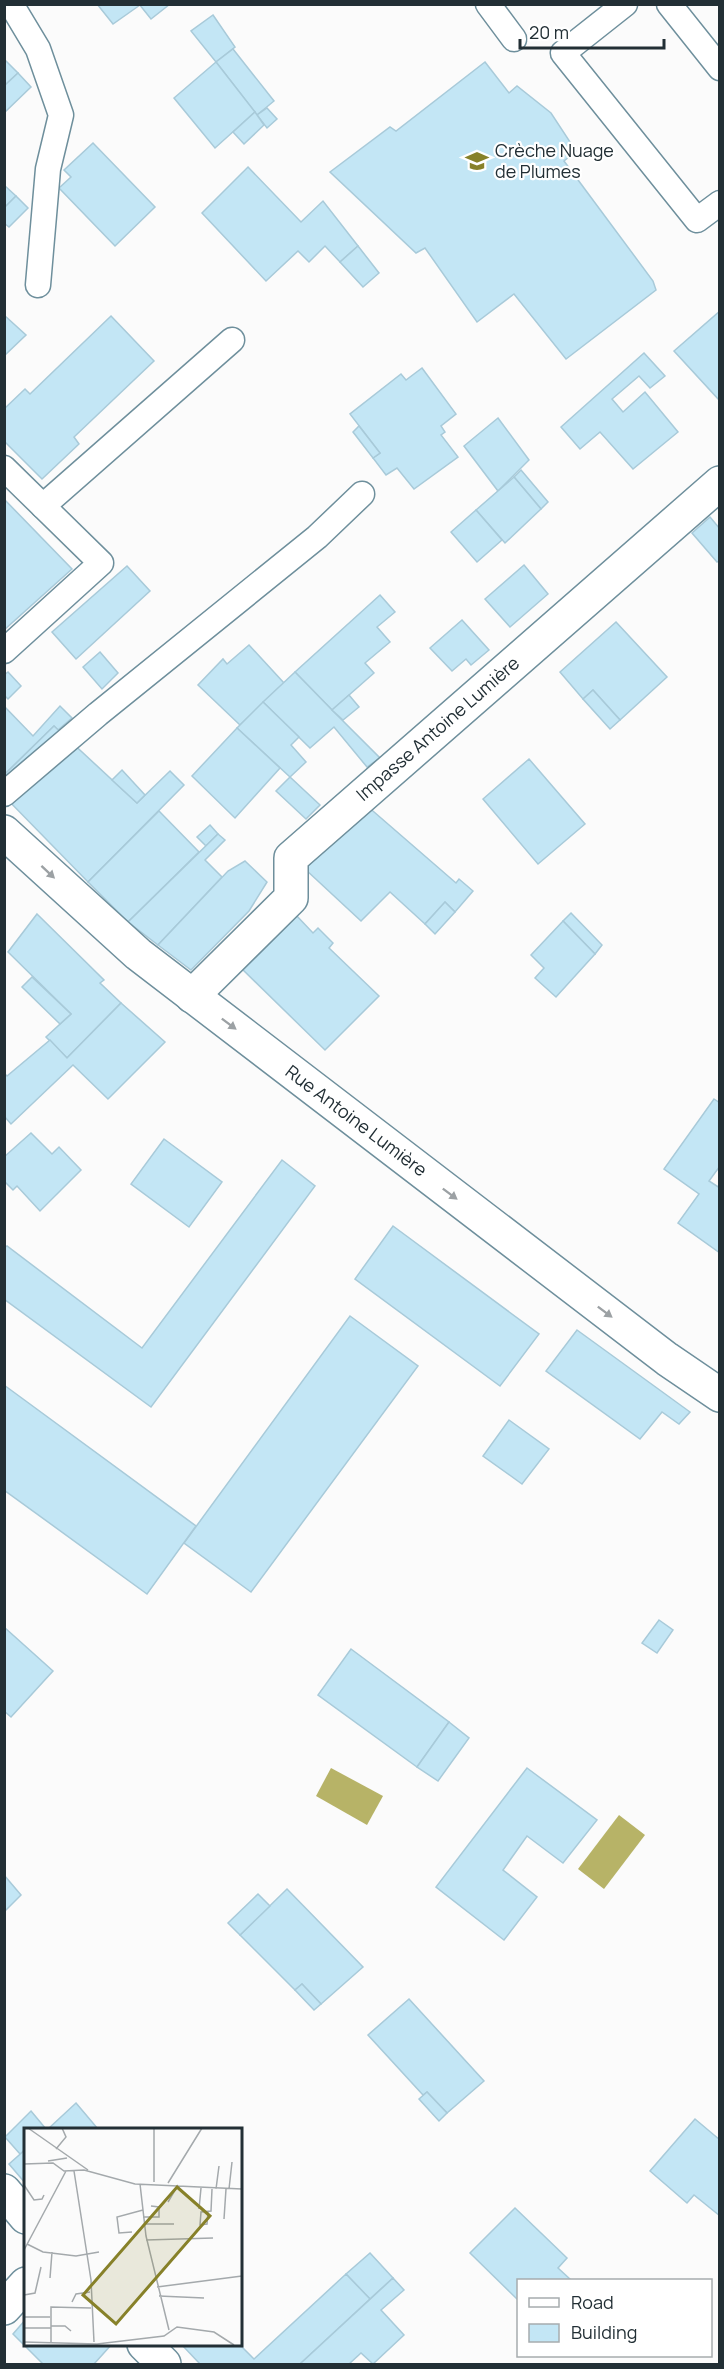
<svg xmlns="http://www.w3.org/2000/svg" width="724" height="2369" font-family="Manrope,sans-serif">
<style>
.water{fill:#b7b367}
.building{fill:#c3e6f5;stroke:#a8cad9;stroke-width:1.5}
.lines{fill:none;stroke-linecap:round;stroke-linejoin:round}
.service-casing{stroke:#6e8f9c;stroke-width:27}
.minor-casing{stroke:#6e8f9c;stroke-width:36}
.service{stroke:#fff;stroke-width:24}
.minor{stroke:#fff;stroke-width:33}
.oneway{fill:#9ca1a4}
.labels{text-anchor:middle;stroke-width:4.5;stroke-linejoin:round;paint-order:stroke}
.poi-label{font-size:18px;fill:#222f35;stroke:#fff;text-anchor:start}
.street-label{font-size:18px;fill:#222f35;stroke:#fff}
.inset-road{fill:none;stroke:#a4a9ac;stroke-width:1.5}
.view{fill:#878129;fill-opacity:0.15;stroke:#878129;stroke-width:3}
.inset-edge{fill:none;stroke:#222f35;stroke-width:3}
</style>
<rect width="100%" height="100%" fill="#fbfbfb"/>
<g class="water">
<path d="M331 1768 383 1796 367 1825 316 1796Z"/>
<path d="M619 1815 645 1835 604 1889 578 1869Z"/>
</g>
<g class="building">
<path d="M97 4H139L140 5 113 24Z"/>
<path d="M139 4H170L151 19Z"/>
<path d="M213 15 235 47 216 62 191 31Z"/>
<path d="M233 49 274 101 257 115 216 62Z"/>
<path d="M4 59 18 73 4 86Z"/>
<path d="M216 62 255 112 215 148 174 98Z"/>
<path d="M485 62 509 93 517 86 551 113 576 151 564 161 653 281 656 290 566 359 514 294 477 322 425 248 416 253 330 172 390 127 396 131Z"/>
<path d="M18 73 31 87 4 113V86Z"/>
<path d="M267 108 277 119 267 128 257 115Z"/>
<path d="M255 112 264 125 244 144 233 132Z"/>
<path d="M93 143 155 207 115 246 59 188 71 177 64 170Z"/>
<path d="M248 167 301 222 323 201 358 246 340 262 325 246 309 262 298 251 266 281 202 213Z"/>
<path d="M4 185 16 196 4 208Z"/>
<path d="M16 196 28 208 9 227 4 223V208Z"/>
<path d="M358 246 379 273 363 287 340 262Z"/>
<path d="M720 311V401L674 351Z"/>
<path d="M4 315 26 335 4 356Z"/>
<path d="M111 316 154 361 74 437 79 444 42 479 4 441V409L25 389 30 394Z"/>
<path d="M644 353 665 376 650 388 639 376 612 399 623 412 645 392 678 432 633 469 600 432 580 449 561 427Z"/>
<path d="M422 368 456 414 441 426 445 432 441 435 458 457 414 489 397 468 386 475 373 458 380 453 350 414 401 374 406 380Z"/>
<path d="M498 418 529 460 498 491 464 446Z"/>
<path d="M359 426 380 453 373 458 353 432Z"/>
<path d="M521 470 548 502 541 509 514 477Z"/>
<path d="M514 477 541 509 505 543 476 510Z"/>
<path d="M4 499 72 569 4 630Z"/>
<path d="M476 510 502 540 477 562 451 532Z"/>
<path d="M710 517 720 529V560L717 562 692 533Z"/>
<path d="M524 565 548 594 510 627 485 599Z"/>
<path d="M127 566 150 591 76 659 52 632Z"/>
<path d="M380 595 395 612 377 627 390 642 365 663 374 673 332 710 295 672Z"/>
<path d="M462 620 489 650 471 665 466 659 452 671 430 648Z"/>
<path d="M616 622 667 677 620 720 593 690 583 699 560 672Z"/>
<path d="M249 645 284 683 240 725 198 685 223 659 227 664Z"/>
<path d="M100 652 118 673 102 689 83 667Z"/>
<path d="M8 672 21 686 8 699 4 695V675Z"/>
<path d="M295 672 332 710 380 758 367 767 334 727 310 748 263 702Z"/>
<path d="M593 690 620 720 610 729 583 699Z"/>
<path d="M349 695 359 707 343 720 332 710Z"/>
<path d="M263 702 299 737 291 745 306 762 290 777 237 728Z"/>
<path d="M4 706 33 736 60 706 72 718 58 730 54 726 4 775Z"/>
<path d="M54 726 137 803 170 771 184 785 88 882 4 796V775Z"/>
<path d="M237 728 280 768 235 818 192 776Z"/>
<path d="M529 759 585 824 538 864 483 799Z"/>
<path d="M122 770 145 795 137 803 112 780Z"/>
<path d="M290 777 320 805 306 819 276 791Z"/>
<path d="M366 805 456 883 459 879 473 891 455 912 445 902 425 924 390 892 361 921 305 869Z"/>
<path d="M159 811 199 852 128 922 88 882Z"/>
<path d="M210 825 218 834 206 846 197 837Z"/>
<path d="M218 834 225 840 205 860 222 877 158 945 128 922Z"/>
<path d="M245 861 267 882 249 911 191 970 158 945 228 871Z"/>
<path d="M445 902 455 912 435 934 425 924Z"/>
<path d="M571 913 602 945 595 954 563 921Z"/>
<path d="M37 914 104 980 100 983 121 1003 67 1058 46 1037 71 1014 8 952Z"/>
<path d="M295 914 313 933 318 928 333 943 329 948 379 996 325 1050 239 966Z"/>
<path d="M563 921 595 954 556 997 535 978 544 968 531 955Z"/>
<path d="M32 977 71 1014 60 1024 22 987Z"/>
<path d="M121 1003 165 1042 108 1099 73 1065 11 1124 4 1116V1073L7 1076 50 1040 67 1058Z"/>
<path d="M714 1099 720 1103V1166L709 1181 720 1188V1253L678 1223 699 1194 664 1169Z"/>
<path d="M31 1133 52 1154 59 1147 81 1170 40 1211 17 1186 13 1190 4 1181V1157Z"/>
<path d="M164 1139 222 1182 189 1227 131 1184Z"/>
<path d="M282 1160 315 1186 151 1407 4 1299V1248L7 1246 142 1348Z"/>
<path d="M393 1226 539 1334 500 1386 355 1279Z"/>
<path d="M350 1316 418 1366 251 1592 184 1543Z"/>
<path d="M577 1330 690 1412 679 1424 662 1412 640 1439 546 1371Z"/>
<path d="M4 1385 196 1526 147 1594 4 1490Z"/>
<path d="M509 1420 549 1449 522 1484 483 1456Z"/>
<path d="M659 1620 673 1630 657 1653 642 1643Z"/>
<path d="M4 1627 53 1671 11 1717 4 1711Z"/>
<path d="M351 1649 449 1722 417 1767 318 1695Z"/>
<path d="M449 1722 469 1738 438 1781 417 1767Z"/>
<path d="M527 1768 597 1820 563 1863 527 1836 503 1870 537 1897 504 1940 436 1887Z"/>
<path d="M4 1875 21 1895 4 1912Z"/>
<path d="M287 1889 363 1967 321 2004 302 1984 295 1990 240 1935Z"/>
<path d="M258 1894 270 1906 240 1935 228 1923Z"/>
<path d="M302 1984 321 2004 314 2010 295 1990Z"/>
<path d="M409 1999 484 2081 447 2113 427 2092 423 2095 368 2035Z"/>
<path d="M427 2092 447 2113 439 2121 419 2099Z"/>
<path d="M76 2103 98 2129H48Z"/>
<path d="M31 2111 46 2129H26V2149L20 2154 5 2137Z"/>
<path d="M695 2119 720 2140V2216L694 2195 687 2203 650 2171Z"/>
<path d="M26 2149V2184L9 2164Z"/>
<path d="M515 2208 567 2258 558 2268 571 2280H518V2300L470 2253Z"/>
<path d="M370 2253 393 2278 370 2299 346 2274Z"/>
<path d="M346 2274 370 2299 300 2364H200L182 2345 184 2344H239L254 2359Z"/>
<path d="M393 2278 404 2290 381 2310 404 2335 373 2364 361 2353 349 2364H300Z"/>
<path d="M26 2319V2344H112L94 2364H43L13 2334Z"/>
</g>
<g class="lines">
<g class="service-casing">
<g id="service">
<path d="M11 4 38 49 61 115 48 169 38 285"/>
<path d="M488 4 514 39"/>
<path d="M625 4 563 53 697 220 720 203"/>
<path d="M669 4 720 68"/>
<path d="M4 468 101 563 4 651"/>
<path d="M43 506 232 340"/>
<path d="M4 794 98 714 317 537 362 494"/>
</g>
</g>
<g class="minor-casing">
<g id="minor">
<path d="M4 832 138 954 667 1359 720 1395"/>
<path d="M192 996 291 898V858L720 483"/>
<path d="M4 2191 26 2217"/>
<path d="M4 2308 26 2284"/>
<path d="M144 2344 164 2364"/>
</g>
</g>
<use href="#service" class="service"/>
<use href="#minor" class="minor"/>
</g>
<defs><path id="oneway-solid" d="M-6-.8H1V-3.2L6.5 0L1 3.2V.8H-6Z" transform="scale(1.5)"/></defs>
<g class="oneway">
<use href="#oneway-solid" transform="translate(48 872) rotate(43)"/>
<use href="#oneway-solid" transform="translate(229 1024) rotate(37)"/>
<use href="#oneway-solid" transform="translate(450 1194) rotate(37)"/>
<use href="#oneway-solid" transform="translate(605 1312) rotate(37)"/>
</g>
<defs>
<g id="school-bare" transform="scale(1.8)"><path d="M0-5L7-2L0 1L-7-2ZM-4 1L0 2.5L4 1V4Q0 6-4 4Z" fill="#878129" stroke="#fff" stroke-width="2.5" paint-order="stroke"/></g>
</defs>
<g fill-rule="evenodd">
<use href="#school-bare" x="477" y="161"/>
</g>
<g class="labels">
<g class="poi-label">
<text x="495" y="157">Crèche Nuage<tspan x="495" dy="21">de Plumes</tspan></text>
</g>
<g class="street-label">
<text transform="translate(438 729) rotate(-41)" y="6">Impasse Antoine Lumière</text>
<text transform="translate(356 1121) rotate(37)" y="6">Rue Antoine Lumière</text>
</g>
</g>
<g transform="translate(24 2128)">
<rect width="218" height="218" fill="#fbfbfb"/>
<path class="inset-road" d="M4 0 64 42M32 21 42 9 38 0M24 33 43 30M0 36 29 35 40 43 60 42 111 56 218 61M50 43 67 152 70 214M130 54V0M144 55 178 0M116 56 122 108 145 202M0 57 10 72 18 71 20 67M192 61 195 38M205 61 208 34M144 74 154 57M175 81 177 60M184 84 183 96 176 97 177 84 187 83 188 61M119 89H135V79L127 78M200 91 202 61M120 96H150M108 104 95 105 93 89 119 82M122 112 189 110M3 116 19 124 52 128 75 124M0 122 42 43M26 150 28 124M133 159 218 148M0 167 11 165 17 139M135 168 180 170M48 174 52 166 66 164M0 189H26M27 198H41L47 203M0 200H27M0 214 73 216 140 208 153 199 190 204 210 217M27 214V179L67 180"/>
<path class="view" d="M153 59 186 88 92 196 59 167Z"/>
<rect width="218" height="218" class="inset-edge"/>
</g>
<rect width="724" height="2369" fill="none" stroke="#222f35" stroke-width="12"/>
<rect x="517" y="2279" width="195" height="78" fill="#ffffff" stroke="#a7acae" stroke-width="1.5"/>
<rect x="529" y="2298" width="30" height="9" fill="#ffffff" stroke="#a7acae" stroke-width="1.5"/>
<text x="571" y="2309" font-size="18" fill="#222f35">Road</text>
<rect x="529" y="2324" width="30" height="18" fill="#c3e6f5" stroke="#a7acae" stroke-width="1.5"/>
<text x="571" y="2339" font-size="18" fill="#222f35">Building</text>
<path d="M520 39v9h144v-9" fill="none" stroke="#222f35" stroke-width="3"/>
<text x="529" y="39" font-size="18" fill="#222f35" stroke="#ffffff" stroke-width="4.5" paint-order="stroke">20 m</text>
</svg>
